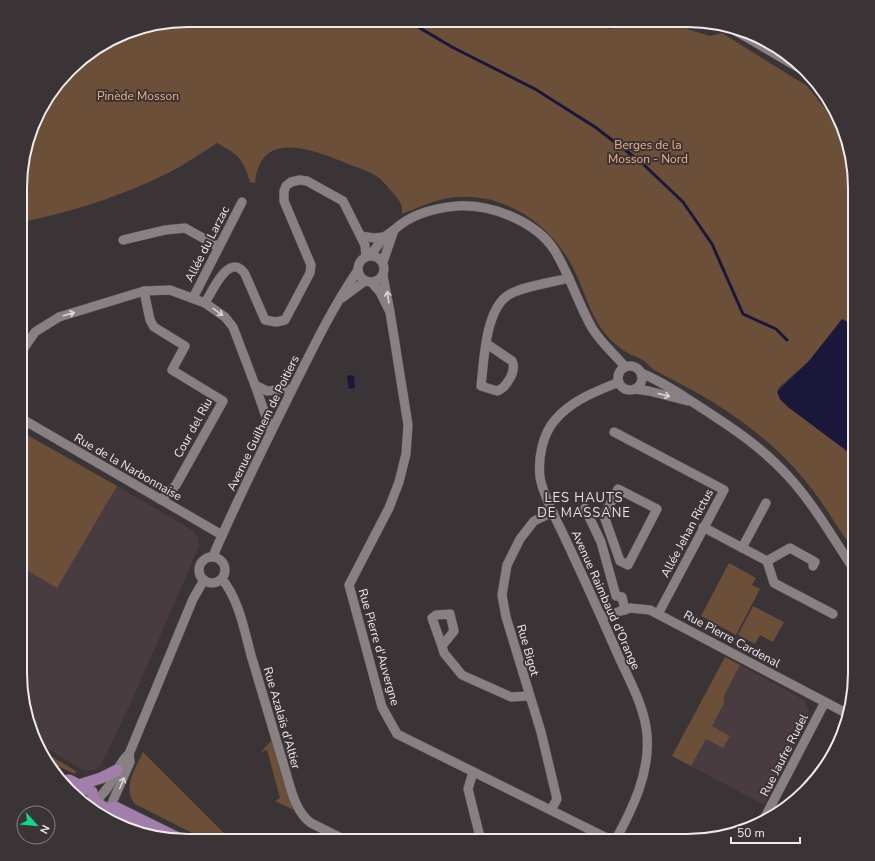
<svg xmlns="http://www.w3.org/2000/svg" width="875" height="861" font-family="'Nunito Sans',sans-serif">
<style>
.built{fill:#493c41}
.green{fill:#6b4f39}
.water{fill:#1b173b}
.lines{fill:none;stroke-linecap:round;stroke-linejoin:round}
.stream{stroke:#1b173b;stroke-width:3}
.minor-casing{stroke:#575254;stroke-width:10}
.major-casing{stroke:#575254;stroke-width:12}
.minor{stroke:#888083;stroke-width:9}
.major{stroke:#a27eab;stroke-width:11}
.oneway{stroke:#dad6d8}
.labels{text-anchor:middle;stroke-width:4;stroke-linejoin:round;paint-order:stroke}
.park-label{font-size:12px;fill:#f0b181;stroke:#3b3437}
.street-label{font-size:12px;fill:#efebed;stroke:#3b3437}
.neighbourhood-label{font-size:13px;letter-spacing:1px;fill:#eae1e5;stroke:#3b3437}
.rim{fill:none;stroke:#efebed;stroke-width:2}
</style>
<rect width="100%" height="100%" fill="#3b3437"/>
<g class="built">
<path d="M117 486 192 530 199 538V546L134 696 101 765 94 770H83L37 742 29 727 20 683 21 567 57 587Z"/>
<path d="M740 665 804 700 809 713 806 725 764 805 691 766 724 704V696Z"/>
</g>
<g class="green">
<path d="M188 20 594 21 610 29 626 24 628 21H675L690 30 710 36 722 33 807 86 846 134 855 178V328L844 319 809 361 778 388 780 399 788 407 855 457V553C838 528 823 502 804 479 782 452 754 429 725 410 703 395 679 383 656 371 650 368 647 362 641 359 633 355 629 355 620 348 590 325 588 295 571 264 546 218 493 186 440 200 427 203 415 209 402 214 402 210 402 205 400 202 397 197 383 181 378 177 368 170 352 166 341 161 309 149 260 130 255 183L250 182C243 158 239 155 217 143 203 152 190 161 176 169 128 194 76 211 23 222V156L43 104 78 62 134 29Z"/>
<path d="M22 432 117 486 57 588 21 567Z"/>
<path d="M729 563 756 578 752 585 760 589 736 635 701 616Z"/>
<path d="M753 606 784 622 773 642 760 635 755 644 738 635Z"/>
<path d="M725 657 740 665 724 696V704L712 726 730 736 723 748 706 739 691 766 672 756Z"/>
<path d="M273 739 290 801 294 810 275 801 280 798 267 750 261 752Z"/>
<path d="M42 751 76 771 75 774 47 761Z"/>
<path d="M143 752 232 841H233H208L135 804C122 788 135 769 143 752Z"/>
</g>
<g class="water">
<path d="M842 319 855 328V457L788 407 780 399 777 392 809 361Z"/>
<path d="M348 375 354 376 355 388 349 389 347 377Z"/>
</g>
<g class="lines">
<path class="stream" d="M408 21 452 47 535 89 595 127 642 163 683 202 712 244 743 314 776 329 787 340"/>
<g class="minor-casing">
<g id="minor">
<path d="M736 31 801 69"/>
<path d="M394 230C411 214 434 208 457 206 491 204 536 221 555 251 570 276 578 303 592 328 601 343 614 353 625 367"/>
<path d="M361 236 374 238 384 237"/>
<path d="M123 240 165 230 185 228 219 247"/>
<circle cx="371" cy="269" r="13"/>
<path d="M370 256 384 237 394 230 383 262"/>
<path d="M372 283 380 292 390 312 383 276"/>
<path d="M144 291 150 320 154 327 185 346 172 370 223 401 176 485 161 500"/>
<path d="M193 298 242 202"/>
<path d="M342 298 365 281"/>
<path d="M205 303C212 292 229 251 245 274L265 320 276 322 285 320 310 273 311 265 284 201V191L286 186 291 182 300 180 307 181 343 201 365 245 366 257"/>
<path d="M390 312 408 425 406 454 399 482 389 508 349 585 382 707 397 734 613 841"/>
<path d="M487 344 512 361C517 371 506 388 497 391L481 386C484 361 485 312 507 296 518 287 554 282 569 278"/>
<path d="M22 351 35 332 59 317 144 291 170 290 205 303 225 317 233 327 255 385 267 391 292 389"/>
<circle cx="630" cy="378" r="12"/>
<path d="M641 373C661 381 677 392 694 403 728 425 761 446 788 476 814 504 834 540 855 571"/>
<path d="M255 385 271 431"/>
<path d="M635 389 649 391 688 401"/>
<path d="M22 419 222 535"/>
<path d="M614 432 724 490 658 614"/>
<path d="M618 489 657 509 628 565 620 561 604 516Z"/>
<path d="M585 508 601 542 616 596 622 597 625 610"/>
<path d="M703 527 767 561 790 548 815 562 813 566"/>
<path d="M742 548 766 503"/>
<path d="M213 556C236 503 261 452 287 400 309 356 330 311 358 270"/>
<circle cx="212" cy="570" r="13"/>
<path d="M767 561 774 583 833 614"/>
<path d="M222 579C239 600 244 629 251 655 262 692 273 729 284 766 290 785 294 811 311 823L347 841"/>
<path d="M603 617 630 608 650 610 846 713"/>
<path d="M442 646 432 618 436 615 450 614 454 631 442 646 444 653 462 675 511 697 529 696"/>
<path d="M473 772 468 789 481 841"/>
<path d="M92 808C98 797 103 795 108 787 116 776 118 763 129 754L193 599 204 580"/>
<path d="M551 810 557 799 541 732 506 617 502 595 507 565 520 539 534 521 553 512"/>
<path d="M105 819 130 762 129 754"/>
<path d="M764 819 825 702"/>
<path d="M615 841C633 808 650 773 647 735 645 707 629 680 618 655 600 614 582 574 563 534 556 519 542 493 540 477 538 459 542 435 555 420 572 400 595 392 619 382"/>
</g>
</g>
<g class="major-casing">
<g id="major">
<path d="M63 782 69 780 92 792 95 802"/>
<path d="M79 785 101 778 117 770"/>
<path d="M86 803 95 802 109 810 111 816 135 828"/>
<path d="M109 810 115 807 184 841"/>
</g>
</g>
<use href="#minor" class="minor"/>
<use href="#major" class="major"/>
</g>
<defs><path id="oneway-shaft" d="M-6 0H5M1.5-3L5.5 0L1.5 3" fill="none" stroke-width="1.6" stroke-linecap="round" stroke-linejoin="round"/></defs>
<g class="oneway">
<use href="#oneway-shaft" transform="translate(388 297) rotate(-99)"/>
<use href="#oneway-shaft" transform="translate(218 312) rotate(36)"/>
<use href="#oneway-shaft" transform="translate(69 314) rotate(-16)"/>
<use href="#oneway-shaft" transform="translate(664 395) rotate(14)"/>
<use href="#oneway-shaft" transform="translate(122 783) rotate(-68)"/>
</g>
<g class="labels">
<g class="park-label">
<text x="138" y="100">Pinède Mosson</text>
<text x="648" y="149">Berges de la<tspan x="648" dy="14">Mosson - Nord</tspan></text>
</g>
<g class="street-label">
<text transform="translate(207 244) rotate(-63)" y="4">Allée du Larzac</text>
<text transform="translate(263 423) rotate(-64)" y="4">Avenue Guilhem de Poitiers</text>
<text transform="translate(193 428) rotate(-61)" y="4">Cour del Riu</text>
<text transform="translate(128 467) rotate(30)" y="4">Rue de la Narbonnaise</text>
<text transform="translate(687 533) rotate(-62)" y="4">Allée Jehan Rictus</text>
<text transform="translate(606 600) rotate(66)" y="4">Avenue Raimbaud d'Orange</text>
<text transform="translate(732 639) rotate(28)" y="4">Rue Pierre Cardenal</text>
<text transform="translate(379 647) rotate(74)" y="4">Rue Pierre d'Auvergne</text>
<text transform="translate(528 650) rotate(74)" y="4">Rue Bigot</text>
<text transform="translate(282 718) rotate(74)" y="4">Rue Azalaïs d'Altier</text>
<text transform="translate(784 755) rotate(-63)" y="4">Rue Jaufre Rudel</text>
</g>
<g class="neighbourhood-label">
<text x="584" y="502">LES HAUTS<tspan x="584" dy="15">DE MASSANE</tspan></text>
</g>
</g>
<path d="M0 0H875V861H0ZM188 27H687A161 161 0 0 1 848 188V673A161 161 0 0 1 687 834H188A161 161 0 0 1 27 673V188A161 161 0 0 1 188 27Z" fill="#3b3437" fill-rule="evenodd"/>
<path class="rim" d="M188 27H687A161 161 0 0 1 848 188V673A161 161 0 0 1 687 834H188A161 161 0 0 1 27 673V188A161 161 0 0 1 188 27Z"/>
<g transform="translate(36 825) rotate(117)"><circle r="19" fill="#3b3437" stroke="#837d80"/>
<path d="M0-3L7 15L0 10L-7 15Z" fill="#0fd98a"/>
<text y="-6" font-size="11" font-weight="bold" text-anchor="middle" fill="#efebed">N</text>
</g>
<path d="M731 837v6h69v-6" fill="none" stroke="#efebed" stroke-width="2"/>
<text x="737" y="837" font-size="12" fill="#efebed" stroke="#3b3437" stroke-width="3" paint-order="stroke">50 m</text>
</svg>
